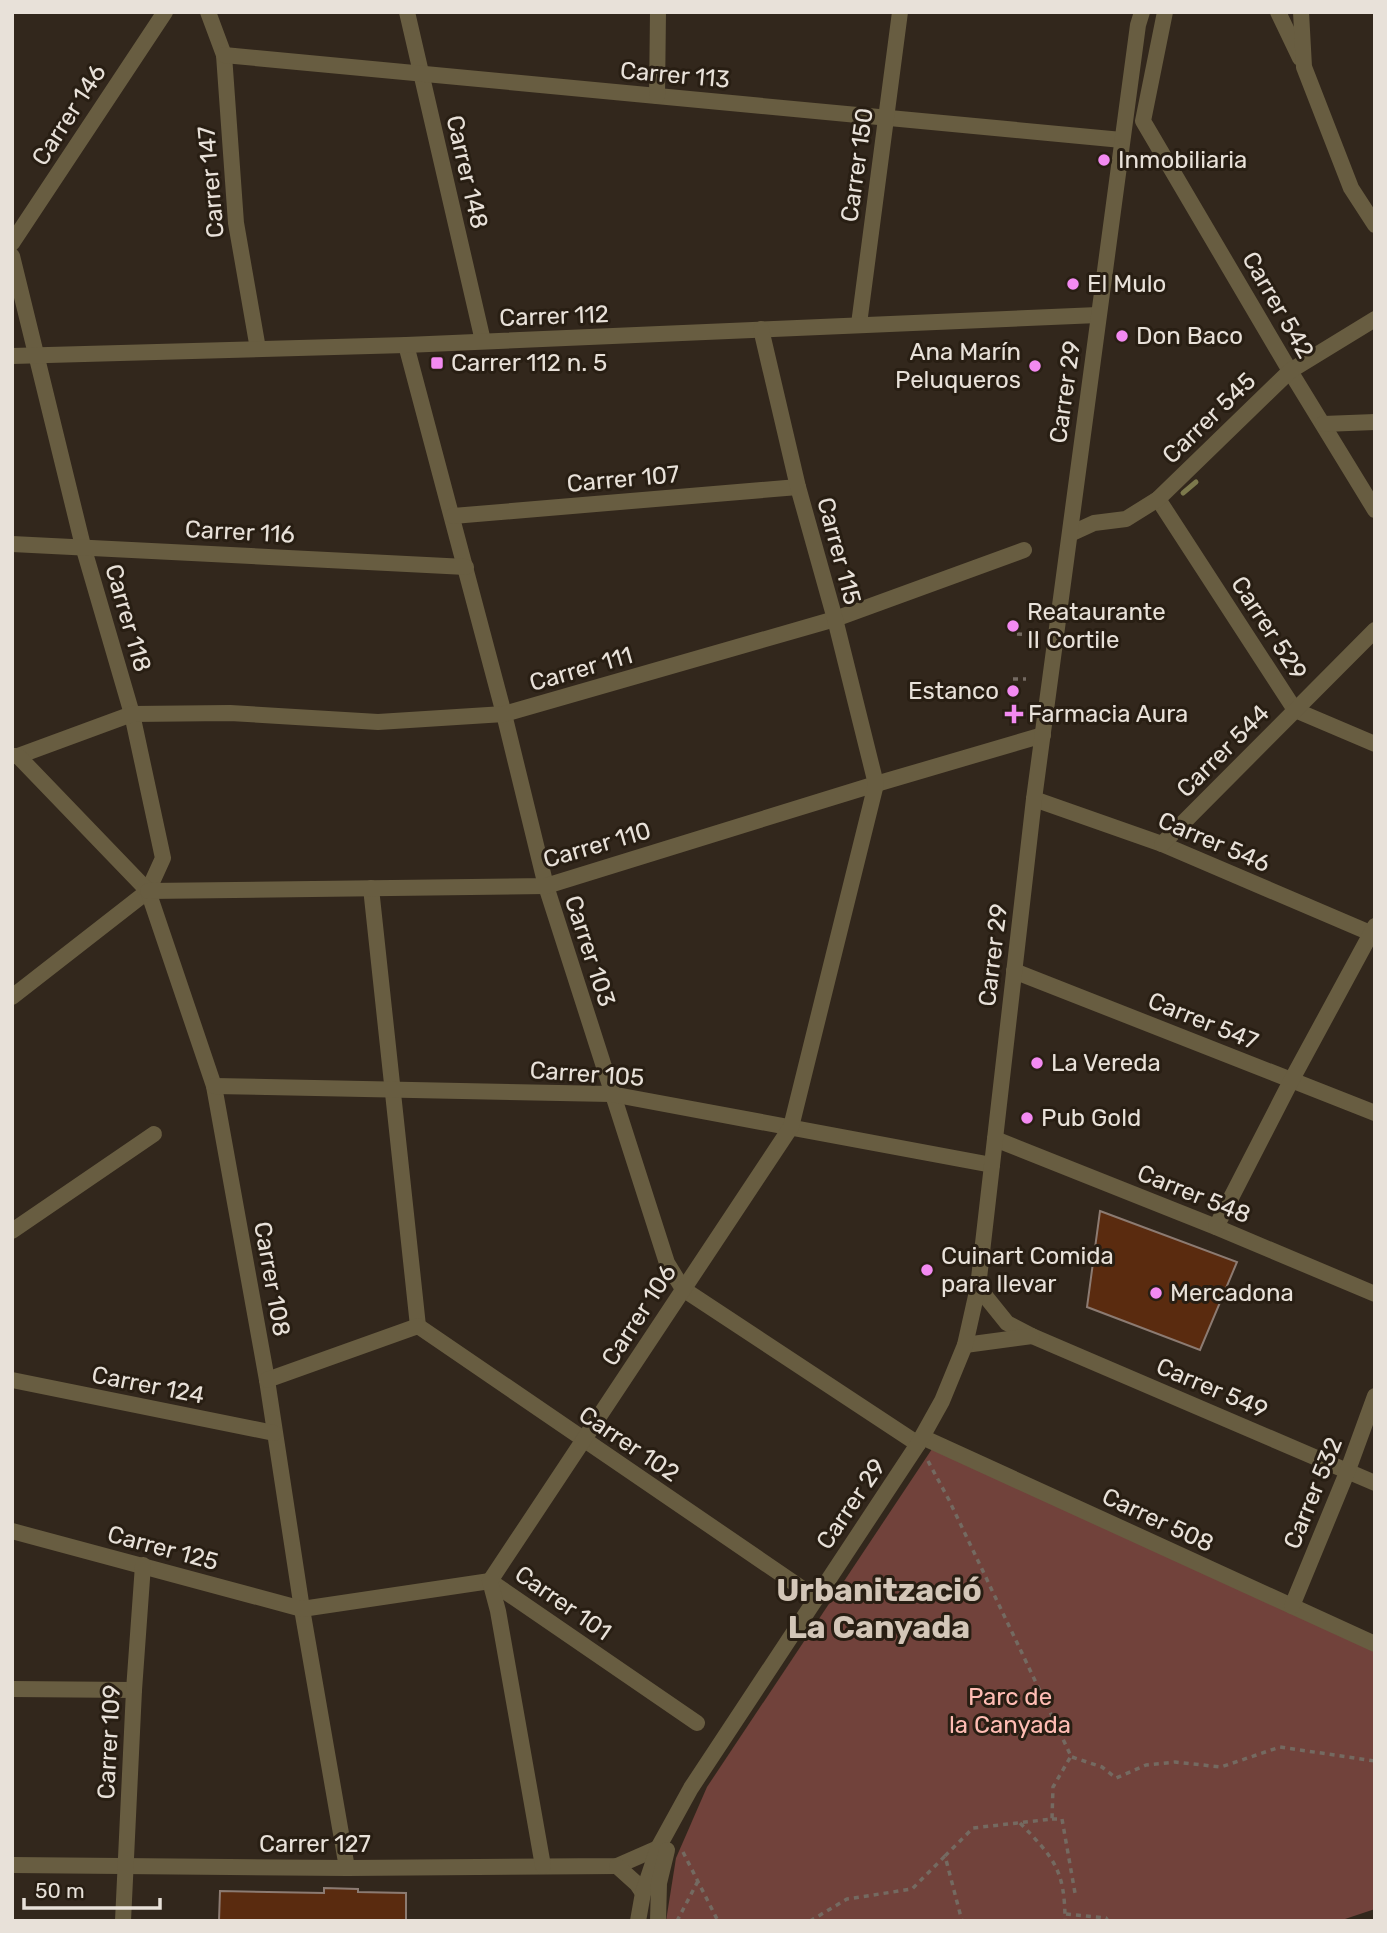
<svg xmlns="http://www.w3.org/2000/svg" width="1387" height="1933" font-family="Rubik,sans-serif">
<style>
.park{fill:#71423b}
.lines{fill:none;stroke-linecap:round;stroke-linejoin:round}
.stream{stroke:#7c794c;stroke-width:5}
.building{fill:#5a2b0f;stroke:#8c7b72;stroke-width:2}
.path{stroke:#746a61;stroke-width:3.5;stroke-dasharray:5 5;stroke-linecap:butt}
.street{stroke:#685d41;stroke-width:16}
.poi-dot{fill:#f38af1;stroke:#281e13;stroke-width:2.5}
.labels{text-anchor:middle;stroke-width:6;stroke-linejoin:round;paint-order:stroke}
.street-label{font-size:24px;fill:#e8e1d9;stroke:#281e13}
.poi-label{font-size:24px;fill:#e8e1d9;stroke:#281e13;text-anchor:start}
.park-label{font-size:24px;fill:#ffbdb4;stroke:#281e13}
.district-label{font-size:32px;font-weight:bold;fill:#d3c6b8;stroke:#281e13}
</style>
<rect width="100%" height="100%" fill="#32271c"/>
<path class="park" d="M932 1449 1375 1649V1909L1339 1921H666L676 1858 707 1787Z"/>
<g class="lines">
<path class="stream" d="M1183 493 1196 482"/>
</g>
<g class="building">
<path d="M1100 1211 1237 1262 1200 1350 1087 1307Z"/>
<path d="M324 1888 358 1889V1892L406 1893V1921H219L220 1891 324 1893Z"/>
</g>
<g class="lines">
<g class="path">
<path d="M1017 634 1032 635"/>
<path d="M1013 679H1026"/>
<path d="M928 1461 949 1500 1071 1756 1053 1787 1052 1819 973 1828 945 1856 962 1921"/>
<path d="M1072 1757 1102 1767 1116 1778 1146 1765 1175 1762 1221 1767 1280 1747 1375 1761"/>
<path d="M1052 1819H1062L1075 1893"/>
<path d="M1020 1823C1054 1858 1065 1870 1065 1921"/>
<path d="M683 1852 718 1921"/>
<path d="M1066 1914 1106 1918 1108 1921"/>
<path d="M677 1921 698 1881"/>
<path d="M810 1921 847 1899 912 1889 945 1856"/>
</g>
<g class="street">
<path d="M208 12 224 55 236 223 258 349"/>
<path d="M407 12 483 341"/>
<path d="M1165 12 1143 121 1290 371 1375 510"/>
<path d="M1278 12 1300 58"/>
<path d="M1301 12 1304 67 1351 188 1375 225"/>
<path d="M224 55 1122 140"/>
<path d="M657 96 658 12"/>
<path d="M12 243 165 12"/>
<path d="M12 256 83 546 132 714 163 858 148 891 12 997"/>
<path d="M859 324 900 12"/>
<path d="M406 345 504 714 546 886 667 1263 683 1289 918 1444"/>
<path d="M12 356 406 345 1098 315"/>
<path d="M1323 424 1375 422"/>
<path d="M1158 499 1295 710 1375 744"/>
<path d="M453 516 798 487"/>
<path d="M1070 534 1094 523 1126 519 1158 499 1290 371 1375 319"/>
<path d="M12 544 466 567"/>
<path d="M12 756H18L132 714 230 713 378 722 504 714 835 619 1024 550"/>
<path d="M18 756 148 891 214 1086 267 1380 302 1609 347 1868"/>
<path d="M1034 799 1162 844 1375 935"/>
<path d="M1162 844 1375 630"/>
<path d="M371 888 418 1326"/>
<path d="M148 891 546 886 876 784 1043 735"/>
<path d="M1014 971 1375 1113"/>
<path d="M214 1086 611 1094 992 1165"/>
<path d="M995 1139 1216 1227 1375 1294"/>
<path d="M1216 1227 1291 1081 1375 926"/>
<path d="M12 1231 154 1134"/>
<path d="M978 1287 1007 1323 1032 1336 1375 1483"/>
<path d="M965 1345 1032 1336"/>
<path d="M12 1380 274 1433"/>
<path d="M267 1380 418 1326 816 1598"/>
<path d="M922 1437 1375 1644"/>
<path d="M12 1531 302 1609 490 1581 697 1723"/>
<path d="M1292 1606 1348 1470 1375 1396"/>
<path d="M12 1689 134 1690"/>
<path d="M12 1865 347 1868 617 1866 658 1848"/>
<path d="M543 1866 498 1611 490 1581 791 1127 876 784 835 619 798 487 761 329"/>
<path d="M617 1866 637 1884 643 1893"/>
<path d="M123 1921 134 1690 143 1565"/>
<path d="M638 1921 643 1893 658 1848 691 1788 918 1444 942 1401 965 1345 978 1287 1034 799 1138 25 1142 12"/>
<path d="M658 1921 659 1883 667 1850"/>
</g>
</g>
<g class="poi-dot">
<circle cx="1104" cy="160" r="7"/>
<circle cx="1073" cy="284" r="7"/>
<circle cx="1122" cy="336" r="7"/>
<rect x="430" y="356" width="14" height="14" rx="3.5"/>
<circle cx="1035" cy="366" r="7"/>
<circle cx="1013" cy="626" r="7"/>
<circle cx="1013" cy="691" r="7"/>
<path d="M1010.5 703.5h7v7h7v7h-7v7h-7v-7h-7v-7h7z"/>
<circle cx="1037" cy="1063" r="7"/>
<circle cx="1027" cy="1118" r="7"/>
<circle cx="927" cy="1270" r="7"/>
<circle cx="1156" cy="1293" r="7"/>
</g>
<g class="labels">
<g class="street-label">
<text transform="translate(675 75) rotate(5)" y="8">Carrer 113</text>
<text transform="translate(69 115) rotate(-57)" y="8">Carrer 146</text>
<text transform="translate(857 165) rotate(-82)" y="8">Carrer 150</text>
<text transform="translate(467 172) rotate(77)" y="8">Carrer 148</text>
<text transform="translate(211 182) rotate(-95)" y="8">Carrer 147</text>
<text transform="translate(1278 305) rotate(60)" y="8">Carrer 542</text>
<text transform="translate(554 316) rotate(-2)" y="8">Carrer 112</text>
<text transform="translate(1065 392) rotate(-82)" y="8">Carrer 29</text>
<text transform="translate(1209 418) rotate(-44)" y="8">Carrer 545</text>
<text transform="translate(623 479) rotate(-5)" y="8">Carrer 107</text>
<text transform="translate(240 532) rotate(3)" y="8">Carrer 116</text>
<text transform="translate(839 551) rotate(75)" y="8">Carrer 115</text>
<text transform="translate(128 618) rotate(74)" y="8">Carrer 118</text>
<text transform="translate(1269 628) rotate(57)" y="8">Carrer 529</text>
<text transform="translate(581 669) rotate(-16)" y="8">Carrer 111</text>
<text transform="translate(1223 751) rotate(-45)" y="8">Carrer 544</text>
<text transform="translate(1214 842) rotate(23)" y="8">Carrer 546</text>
<text transform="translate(597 845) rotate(-16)" y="8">Carrer 110</text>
<text transform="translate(590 951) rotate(72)" y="8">Carrer 103</text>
<text transform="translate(993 955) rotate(-83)" y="8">Carrer 29</text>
<text transform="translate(1203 1021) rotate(22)" y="8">Carrer 547</text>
<text transform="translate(587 1074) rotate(4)" y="8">Carrer 105</text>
<text transform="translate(1194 1194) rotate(22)" y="8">Carrer 548</text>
<text transform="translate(272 1279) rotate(80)" y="8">Carrer 108</text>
<text transform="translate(639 1315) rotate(-57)" y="8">Carrer 106</text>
<text transform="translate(148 1385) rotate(11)" y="8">Carrer 124</text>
<text transform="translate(1212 1388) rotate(23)" y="8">Carrer 549</text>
<text transform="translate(629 1444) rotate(34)" y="8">Carrer 102</text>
<text transform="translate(1313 1493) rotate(-68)" y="8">Carrer 532</text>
<text transform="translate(851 1504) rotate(-56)" y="8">Carrer 29</text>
<text transform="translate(1158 1520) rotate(25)" y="8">Carrer 508</text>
<text transform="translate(163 1548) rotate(15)" y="8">Carrer 125</text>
<text transform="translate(563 1603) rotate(35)" y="8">Carrer 101</text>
<text transform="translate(109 1742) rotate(-87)" y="8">Carrer 109</text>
<text x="315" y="1852">Carrer 127</text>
</g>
<g class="poi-label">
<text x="1118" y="168">Inmobiliaria</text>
<text x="1087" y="292">El Mulo</text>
<text x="1136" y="344">Don Baco</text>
<text x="1021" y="360" text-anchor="end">Ana Marín<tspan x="1021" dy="28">Peluqueros</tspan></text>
<text x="451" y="371">Carrer 112 n. 5</text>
<text x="1027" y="620">Reataurante<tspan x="1027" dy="28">II Cortile</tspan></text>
<text x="999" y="699" text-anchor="end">Estanco</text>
<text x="1028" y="722">Farmacia Aura</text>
<text x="1051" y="1071">La Vereda</text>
<text x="1041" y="1126">Pub Gold</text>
<text x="941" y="1264">Cuinart Comida<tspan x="941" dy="28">para llevar</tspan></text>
<text x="1170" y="1301">Mercadona</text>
</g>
<g class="park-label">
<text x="1010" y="1705">Parc de<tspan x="1010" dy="28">la Canyada</tspan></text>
</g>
<g class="district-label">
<text x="879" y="1601">Urbanització<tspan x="879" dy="37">La Canyada</tspan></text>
</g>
</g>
<rect width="1387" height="1933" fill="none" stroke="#e8e1d9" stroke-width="28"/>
<path d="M24 1898v10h136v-10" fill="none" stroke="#e8e1d9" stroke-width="3.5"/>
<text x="35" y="1898" font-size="21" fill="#e8e1d9" stroke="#281e13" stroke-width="5" paint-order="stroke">50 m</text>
</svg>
